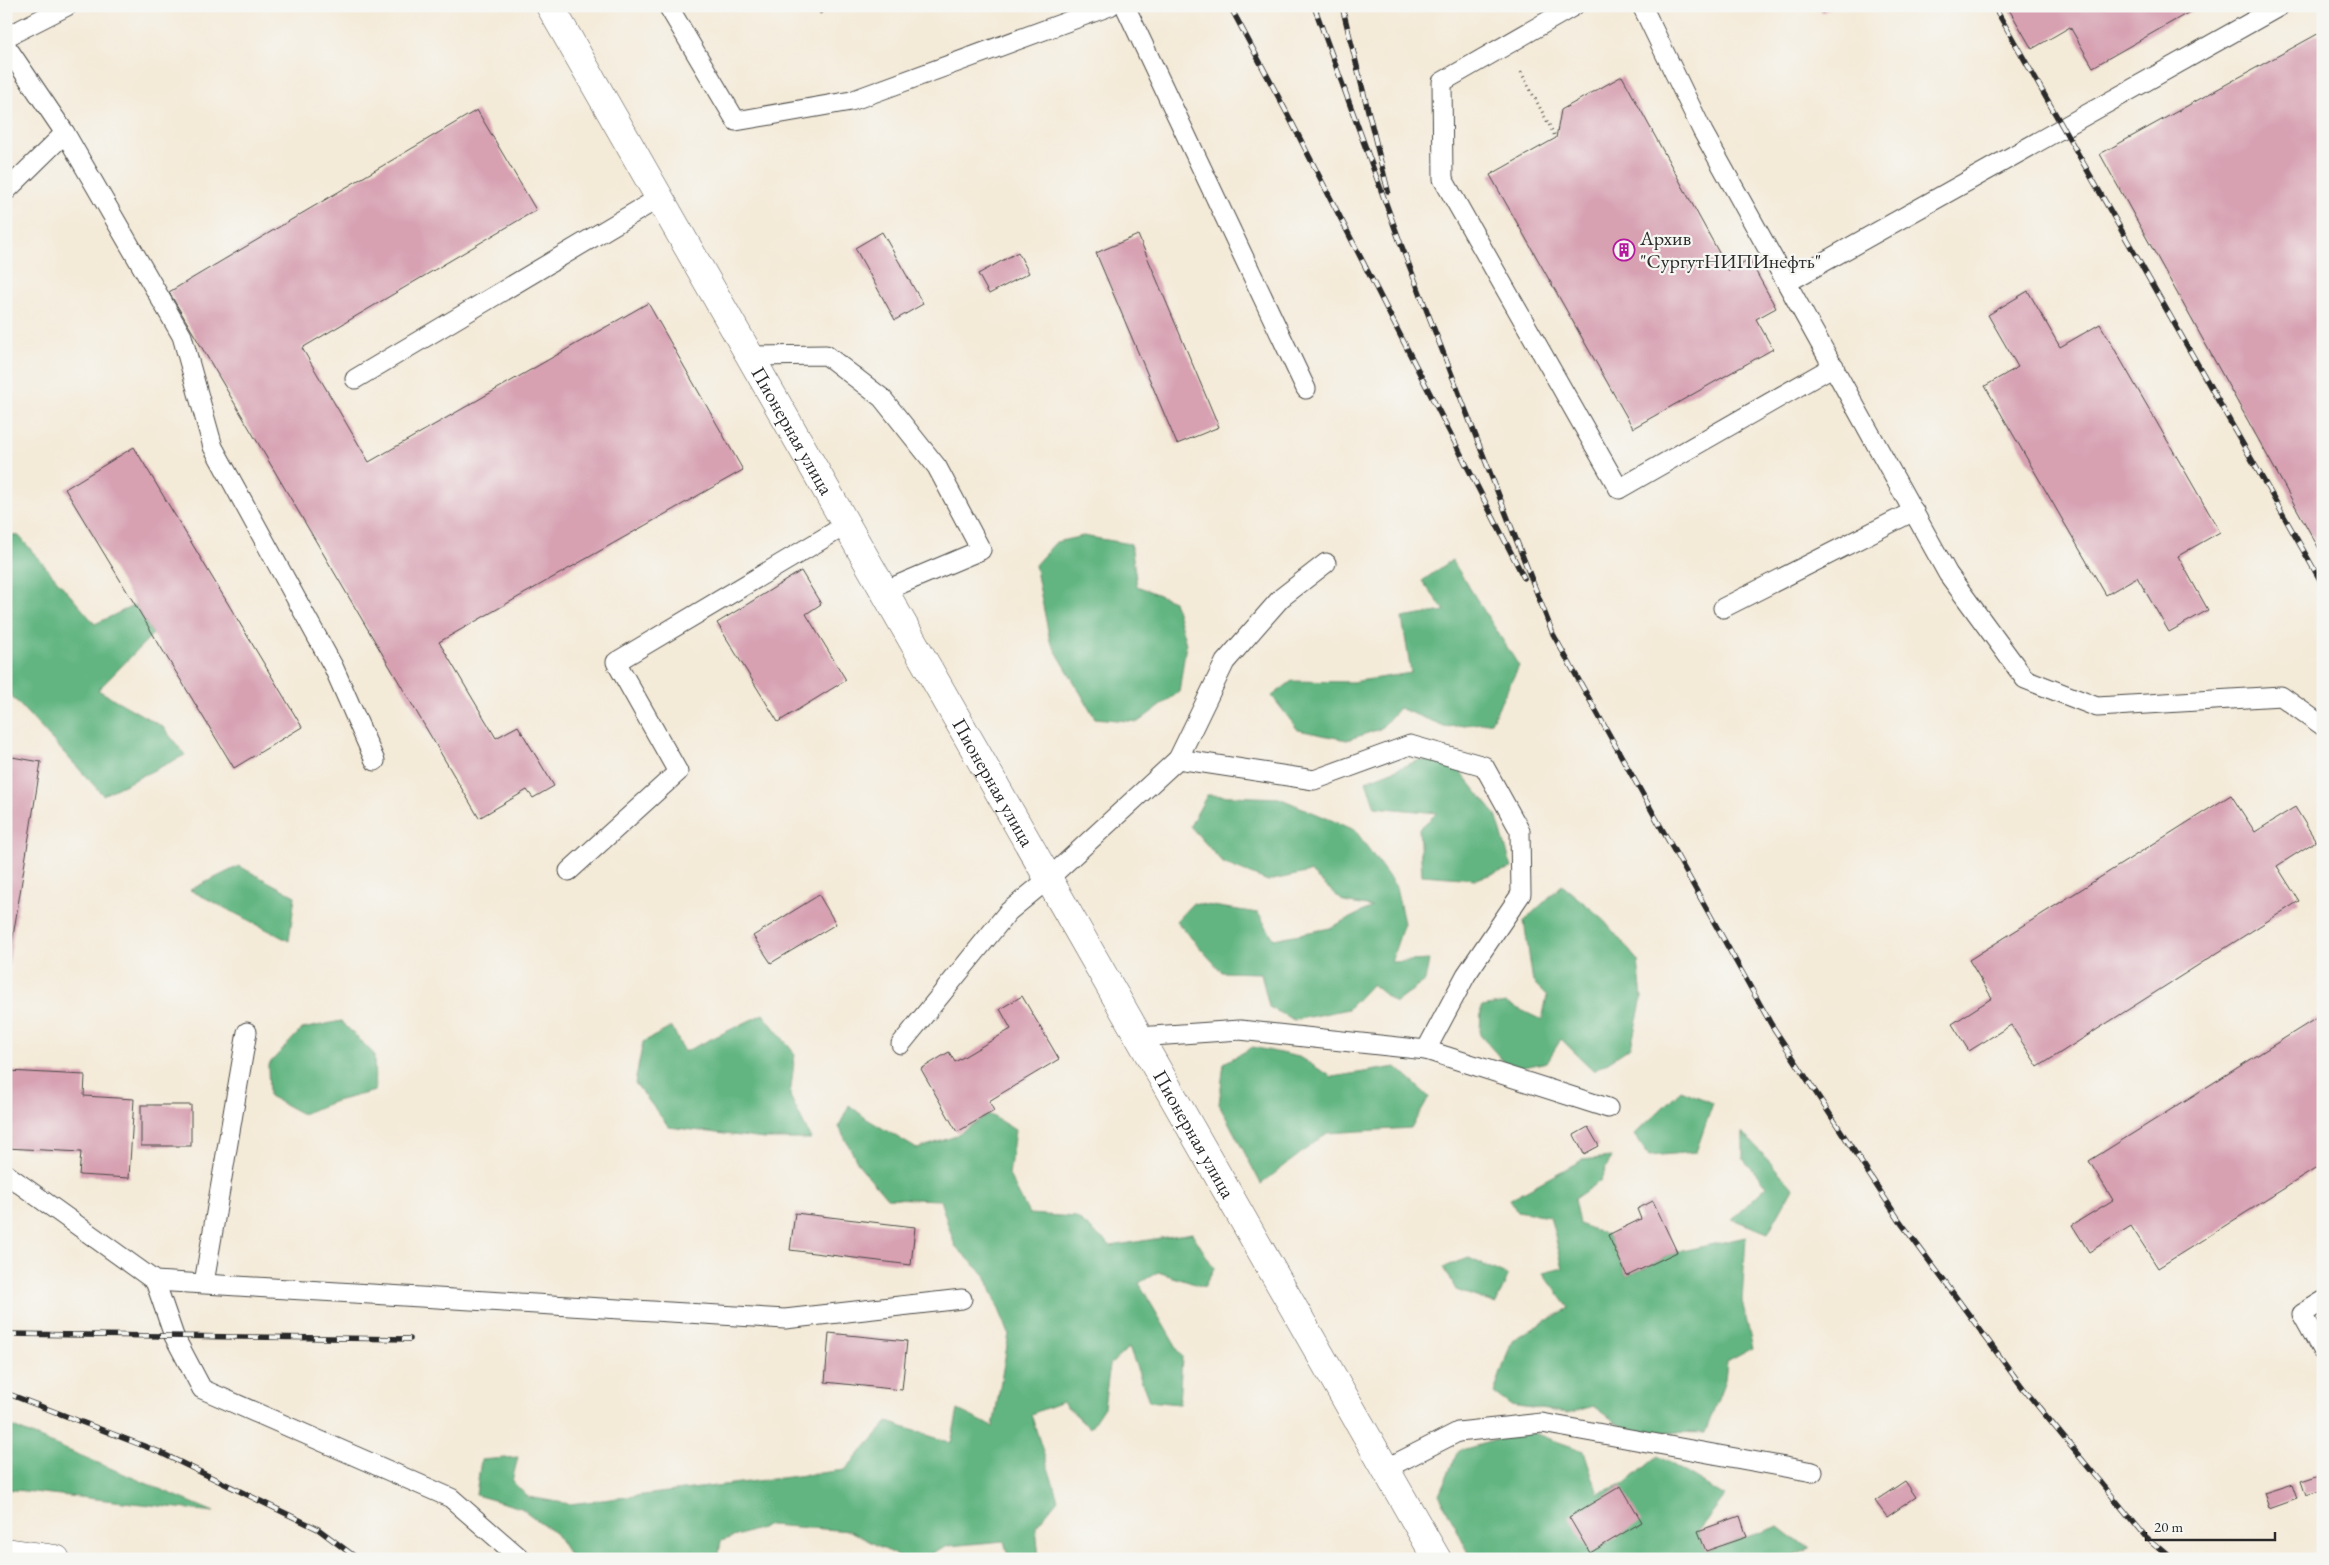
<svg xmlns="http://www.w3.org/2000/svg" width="2329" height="1565" font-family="'EB Garamond',serif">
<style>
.forest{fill:#62b581;stroke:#467056}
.building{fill:#d7a1b2}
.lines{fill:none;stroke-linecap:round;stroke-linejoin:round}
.service-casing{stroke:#494845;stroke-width:21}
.minor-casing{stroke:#494845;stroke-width:29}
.path{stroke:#494845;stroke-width:3;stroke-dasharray:1 4;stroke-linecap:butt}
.service{stroke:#fff;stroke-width:19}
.minor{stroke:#fff;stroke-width:28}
.rail-casing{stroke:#2b2b2b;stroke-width:5.5}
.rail{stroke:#f6f6f2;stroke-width:4;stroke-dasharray:11;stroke-linecap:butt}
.labels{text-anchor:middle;stroke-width:4.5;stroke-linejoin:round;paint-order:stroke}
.poi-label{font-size:20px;fill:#2b2b2b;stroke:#f6f6f2;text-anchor:start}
.street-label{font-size:20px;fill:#2b2b2b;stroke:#f6f6f2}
</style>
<rect width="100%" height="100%" fill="#f6f6f2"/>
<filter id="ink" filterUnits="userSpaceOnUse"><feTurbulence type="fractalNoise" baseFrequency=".02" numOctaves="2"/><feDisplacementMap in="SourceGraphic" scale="10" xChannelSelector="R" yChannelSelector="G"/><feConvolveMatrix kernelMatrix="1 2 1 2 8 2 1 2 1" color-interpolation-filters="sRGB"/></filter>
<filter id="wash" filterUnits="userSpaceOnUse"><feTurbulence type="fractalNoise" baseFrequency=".0096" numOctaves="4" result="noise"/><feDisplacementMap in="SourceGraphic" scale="20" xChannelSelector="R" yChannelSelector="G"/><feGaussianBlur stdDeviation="1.12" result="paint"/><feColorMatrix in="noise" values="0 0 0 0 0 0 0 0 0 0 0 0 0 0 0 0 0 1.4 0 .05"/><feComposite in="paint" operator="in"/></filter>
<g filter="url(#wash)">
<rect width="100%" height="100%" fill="#f4ead8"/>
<g class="forest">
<path d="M6 533 19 536 95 624 135 605 153 634 98 690 163 727 185 755 103 795 6 690Z"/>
<path d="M1083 536 1131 544 1137 586 1174 601 1186 644 1179 692 1138 722 1095 718 1050 641 1035 565 1056 542Z"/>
<path d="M1452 560 1519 666 1491 722 1447 727 1399 708 1380 729 1347 740 1298 730 1272 696 1292 681 1352 682 1411 673 1402 618 1445 611 1422 581Z"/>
<path d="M1420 760 1454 764 1496 815 1512 868 1476 879 1422 875 1419 829 1437 813 1375 807 1366 781Z"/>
<path d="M1207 795 1279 798 1355 830 1396 887 1404 923 1391 962 1429 960 1425 981 1395 1003 1372 984 1348 1009 1294 1020 1269 1007 1261 973 1222 972 1176 921 1193 903 1258 913 1274 939 1330 928 1372 907 1344 902 1310 872 1268 881 1223 863 1190 826Z"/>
<path d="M239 866 295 896 289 941 190 890Z"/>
<path d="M1562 885 1601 917 1638 961 1642 998 1631 1047 1594 1071 1561 1039 1547 1062 1511 1070 1480 1035 1481 1007 1506 1003 1542 1020 1547 996 1533 982 1524 921Z"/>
<path d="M763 1014 795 1054 790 1096 811 1139H764L669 1127 635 1083 643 1042 672 1027 684 1052Z"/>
<path d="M341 1021 374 1054 375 1091 336 1101 302 1114 269 1096 268 1065 302 1029Z"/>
<path d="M1253 1047 1299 1057 1332 1077 1396 1067 1429 1097 1411 1128 1327 1133 1261 1184 1219 1104 1224 1063Z"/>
<path d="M1681 1090 1713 1103 1696 1152 1649 1156 1634 1135Z"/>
<path d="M849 1105 867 1119 917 1149 953 1137 989 1114 1015 1130 1009 1175 1029 1214 1076 1217 1111 1246 1192 1233 1214 1268 1204 1287 1158 1272 1139 1283 1182 1357 1179 1404 1149 1401 1129 1347 1110 1365 1104 1407 1090 1428 1062 1402 1031 1414 1058 1499 1036 1526 1039 1559H1009L1004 1541 948 1546 921 1559H903L850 1531 770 1525 721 1541 718 1559H572L556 1534 521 1508 476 1495 481 1460 518 1457 512 1481 528 1497 570 1504 845 1470 888 1422 951 1443 958 1410 993 1427 1009 1334 985 1275 955 1246 940 1200 887 1198 859 1165 839 1127Z"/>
<path d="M1743 1132 1793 1188 1768 1233 1732 1219 1767 1186 1743 1159Z"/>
<path d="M1611 1157 1600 1181 1574 1199 1579 1224 1608 1235 1627 1276 1677 1252 1746 1237 1742 1301 1753 1348 1727 1362 1725 1380 1705 1433 1628 1431 1594 1406 1568 1413 1510 1405 1494 1393 1512 1340 1569 1308 1543 1273 1563 1268 1550 1216 1517 1211 1510 1199 1582 1160Z"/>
<path d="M1469 1258 1508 1276 1496 1304 1456 1290 1444 1267Z"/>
<path d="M6 1424 214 1512 6 1489Z"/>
<path d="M1528 1431 1584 1451 1598 1493 1626 1483 1658 1456 1725 1496 1698 1531 1706 1551 1779 1526 1809 1549 1787 1559H1472L1439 1494 1458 1451Z"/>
</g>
<g id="blocks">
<g class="building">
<path d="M816 6H833L820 14Z"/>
<path d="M1818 6H1833L1822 13Z"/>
<path d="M2007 6H2200L2093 67 2070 27 2032 49Z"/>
<path d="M2323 31V556L2100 154Z"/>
<path d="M1622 76 1729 271 1749 259 1776 308 1756 319 1773 349 1633 428 1490 175 1556 138 1561 110Z"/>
<path d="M477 110 536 210 302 348 369 462 648 303 743 470 439 642 496 738 518 726 554 786 533 798 527 790 479 818 169 292Z"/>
<path d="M882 232 923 304 895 320 855 248Z"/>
<path d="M1138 235 1219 427 1177 444 1096 253Z"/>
<path d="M1018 252 1029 273 989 294 978 274Z"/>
<path d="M2028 291 2060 347 2100 324 2220 532 2178 556 2208 610 2169 632 2137 577 2106 595 1985 386 2018 367 1988 315Z"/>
<path d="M134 447 302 727 234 768 65 489Z"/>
<path d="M801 571 821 604 806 614 846 680 778 722 717 623Z"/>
<path d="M6 756 41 762 7 974H6Z"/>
<path d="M2231 795 2255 832 2295 807 2316 841 2277 866 2299 901 2038 1067 2011 1025 1969 1051 1952 1024 1992 998 1969 960Z"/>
<path d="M819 895 836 924 771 963 753 936Z"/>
<path d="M1022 996 1059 1059 989 1101 994 1111 957 1132 921 1069 949 1052 955 1062 1011 1029 1000 1009Z"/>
<path d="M2323 1014V1164L2158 1268 2131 1226 2089 1252 2072 1225 2113 1200 2089 1161Z"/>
<path d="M8 1071 85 1075 84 1096 134 1099 129 1178 79 1175 81 1152 6 1148Z"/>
<rect x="141" y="1105" width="50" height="41"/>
<path d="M1588 1127 1599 1146 1584 1154 1574 1135Z"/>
<path d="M1653 1201 1677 1252 1627 1276 1608 1235 1641 1219 1637 1209Z"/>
<path d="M795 1213 915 1227 911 1265 790 1250Z"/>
<path d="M829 1333 907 1341 902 1390 825 1382Z"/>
<path d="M2323 1473V1490L2306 1495 2301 1480Z"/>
<path d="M1905 1481 1916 1497 1887 1517 1875 1501Z"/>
<path d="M2292 1484 2297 1498 2269 1508 2264 1493Z"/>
<path d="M1621 1486 1642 1522 1590 1553 1569 1517Z"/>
<path d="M1740 1516 1747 1537 1706 1551 1698 1531Z"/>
</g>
</g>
</g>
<g filter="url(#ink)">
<use href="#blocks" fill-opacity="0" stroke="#494845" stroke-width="1"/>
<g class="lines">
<g class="service-casing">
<g id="service">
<path d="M668 6 736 121 851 101 1110 6"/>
<path d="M1125 6 1306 389"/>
<path d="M1574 6 1442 82 1443 179 1619 489 1834 366"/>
<path d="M1642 6 1703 132 1948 574 2025 679 2097 707 2281 696 2323 726"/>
<path d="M6 37 67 6"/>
<path d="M6 46 65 133 182 336 213 447 333 666 375 761"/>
<path d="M6 191 65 133"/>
<path d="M1788 282 2280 6"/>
<path d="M749 356 826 355 882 398 937 467 981 550 884 591"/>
<path d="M355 379 659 198"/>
<path d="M1723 608 1914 511"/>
<path d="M1178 759 1225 662 1281 598 1326 563"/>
<path d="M569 871 678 772 616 662 846 525"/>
<path d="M1138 1037 1240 1030 1426 1050 1608 1108"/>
<path d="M901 1044 1008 912 1047 880 1178 759 1314 780 1410 745 1484 766 1520 831 1521 894 1466 975 1426 1050"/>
<path d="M6 1174 155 1281 785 1319 962 1299"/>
<path d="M155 1281 174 1336 202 1389 451 1498 521 1559"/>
<path d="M204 1283 247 1032"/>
<path d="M2323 1301 2302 1314 2323 1352"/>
<path d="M1385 1469 1458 1432 1542 1423 1813 1472"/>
</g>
</g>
<g class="minor-casing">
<g id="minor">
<path id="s1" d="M550 6 1437 1559"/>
<path d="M6 1552 56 1559"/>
</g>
</g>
<path class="path" d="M1521 72 1556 138"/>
<use href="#service" class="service"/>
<use href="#minor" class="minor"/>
<g class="rail-casing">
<g id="rail">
<path d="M1230 6 1288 115 1524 578"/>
<path d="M1314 6 1400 242 1553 634 1771 1024 1899 1220 2023 1388 2145 1536 2172 1559"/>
<path d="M1342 6 1388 191"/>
<path d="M1994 6 2323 585"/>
<path d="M6 1334 410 1339"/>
<path d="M6 1393 157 1451 318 1529 358 1559"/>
</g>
</g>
<use href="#rail" class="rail"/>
</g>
</g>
<defs>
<g id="building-ring" transform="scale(1.125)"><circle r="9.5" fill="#f6f6f2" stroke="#b5179e" stroke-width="1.5"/><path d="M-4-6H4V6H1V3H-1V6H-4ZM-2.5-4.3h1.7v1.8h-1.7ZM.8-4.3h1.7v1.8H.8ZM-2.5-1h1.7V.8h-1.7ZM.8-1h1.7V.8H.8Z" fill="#b5179e"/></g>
</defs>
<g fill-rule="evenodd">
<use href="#building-ring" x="1624" y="250"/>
</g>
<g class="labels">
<g class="poi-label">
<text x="1640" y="245">Архив<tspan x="1640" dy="23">"СургутНИПИнефть"</tspan></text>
</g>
<g class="street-label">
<text dy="7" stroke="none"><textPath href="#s1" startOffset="489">Пионерная улица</textPath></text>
<text dy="7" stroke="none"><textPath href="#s1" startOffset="894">Пионерная улица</textPath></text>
<text dy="7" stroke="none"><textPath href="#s1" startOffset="1299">Пионерная улица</textPath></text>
</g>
</g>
<rect width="2329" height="1565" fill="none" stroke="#f6f6f2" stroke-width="25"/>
<path d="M2146 1532v8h129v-8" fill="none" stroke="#2b2b2b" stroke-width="2.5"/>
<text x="2154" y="1532" font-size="15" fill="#2b2b2b" stroke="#f6f6f2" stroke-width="4" paint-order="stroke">20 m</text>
</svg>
